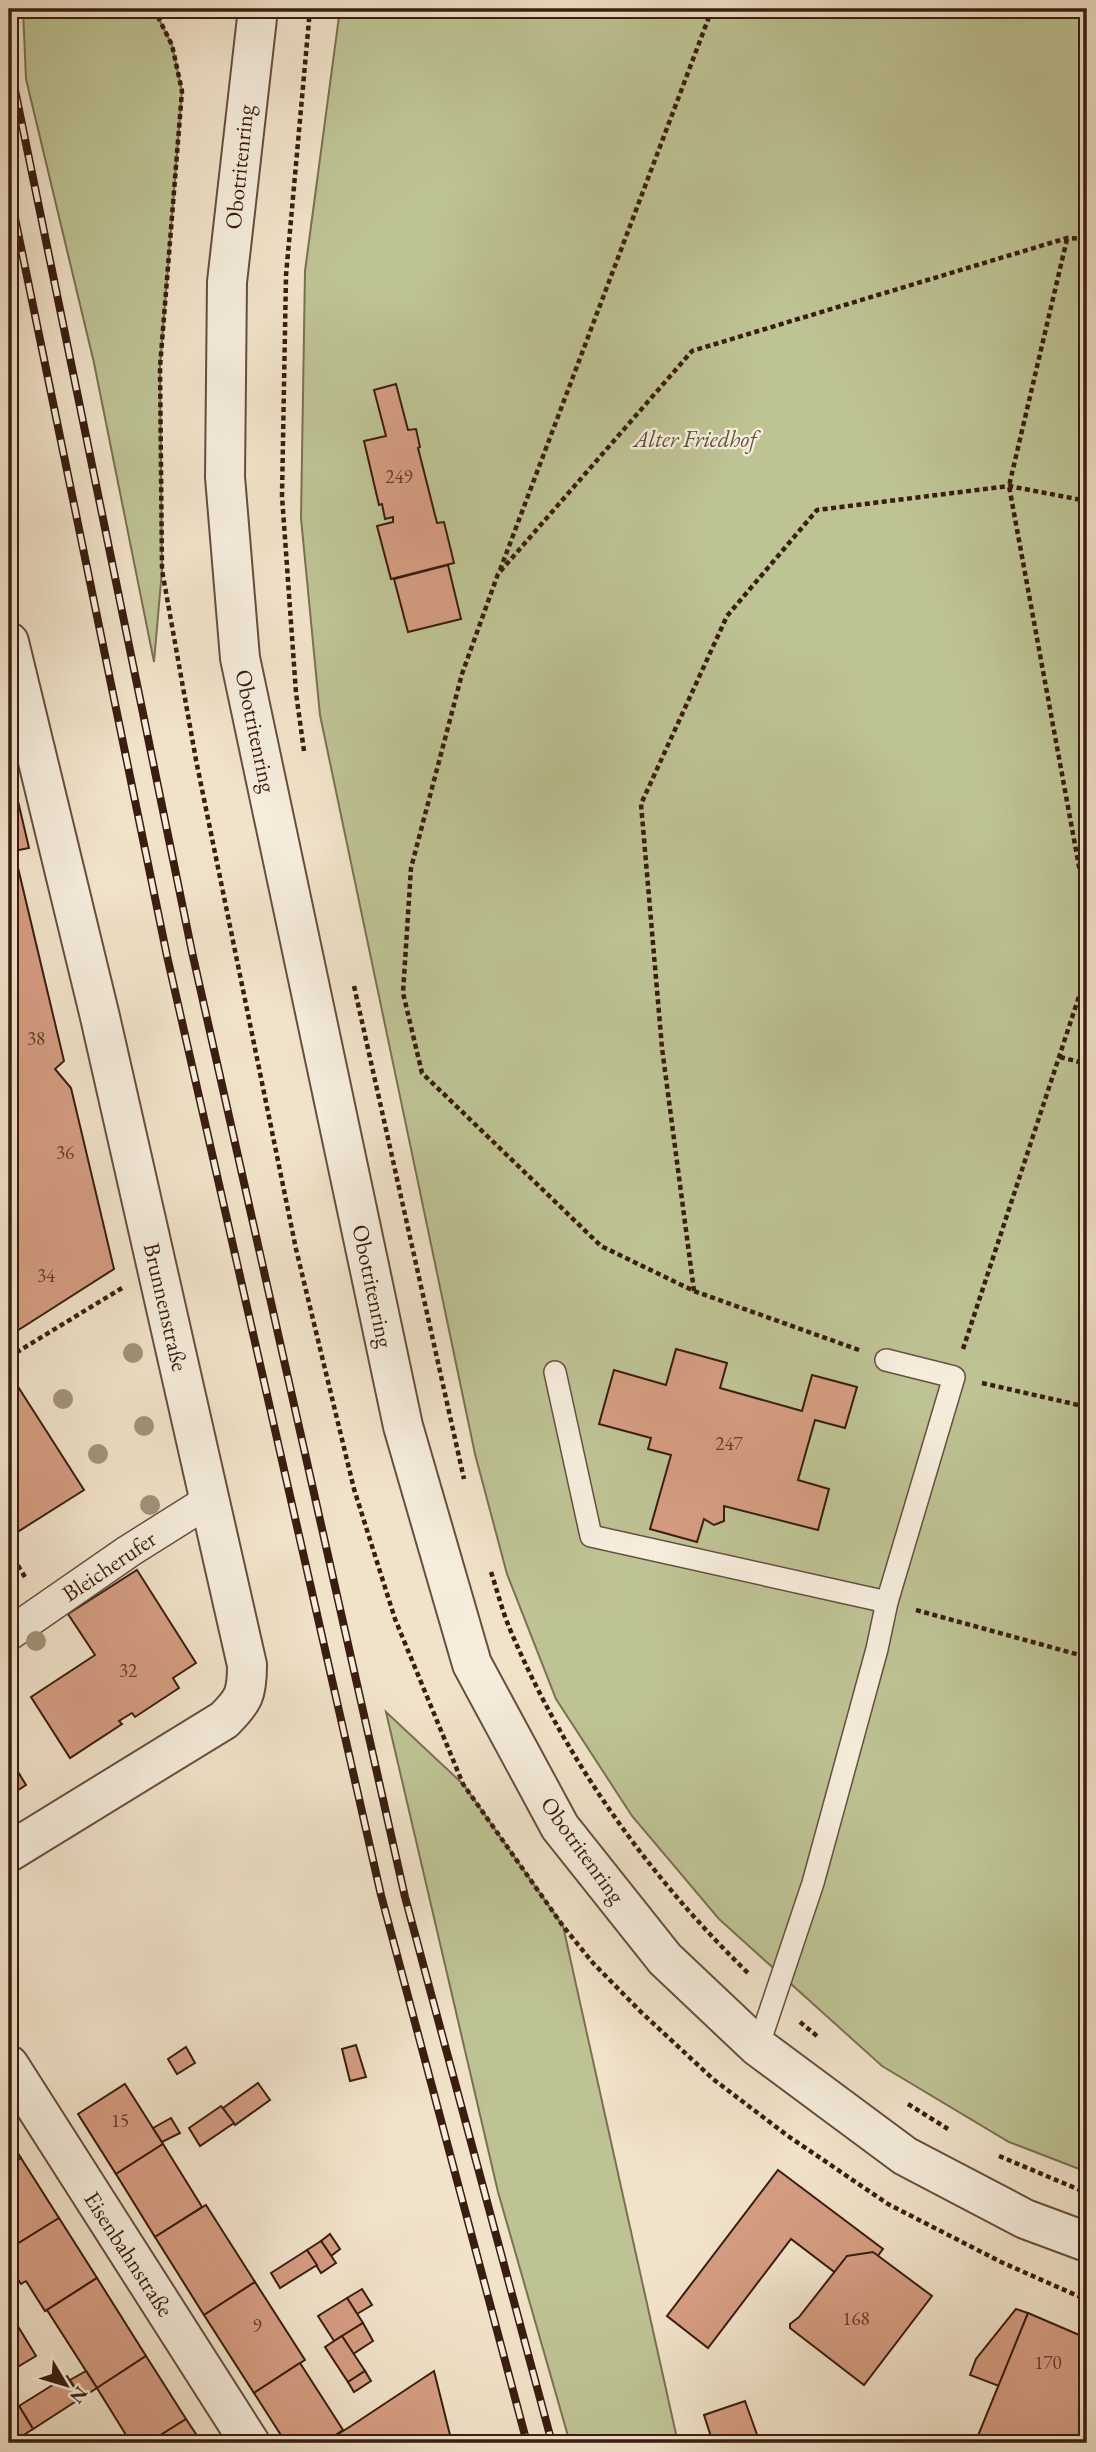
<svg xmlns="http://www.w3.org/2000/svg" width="1096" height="2452" font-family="'EB Garamond',serif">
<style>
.green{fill:#bec394;stroke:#7c7052;stroke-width:2}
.building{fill:#d59d82;stroke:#3a1d10;stroke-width:2}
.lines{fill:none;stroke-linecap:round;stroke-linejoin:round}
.service-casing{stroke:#684e3e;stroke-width:24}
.pedestrian-casing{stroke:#684e3e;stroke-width:35}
.minor-casing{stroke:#684e3e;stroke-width:42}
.tertiary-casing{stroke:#684e3e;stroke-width:42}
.path{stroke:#3a1d10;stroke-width:4.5;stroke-dasharray:5 3.5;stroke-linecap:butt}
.service{stroke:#f6eddd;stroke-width:21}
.pedestrian{stroke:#f6eddd;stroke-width:32}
.minor{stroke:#f6eddd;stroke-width:38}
.tertiary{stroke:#f6eddd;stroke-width:38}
.rail-casing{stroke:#3a1d10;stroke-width:8}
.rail{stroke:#f6eddd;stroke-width:5;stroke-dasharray:16;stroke-linecap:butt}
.tree{fill:#a2927a}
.labels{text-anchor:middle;stroke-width:5;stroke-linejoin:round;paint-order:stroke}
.number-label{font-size:19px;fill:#613d2c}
.street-label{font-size:23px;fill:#3a1d10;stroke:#f6eddd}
.park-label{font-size:23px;font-style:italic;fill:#624f38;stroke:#f6eddd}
</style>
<rect width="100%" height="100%" fill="#f1e3ca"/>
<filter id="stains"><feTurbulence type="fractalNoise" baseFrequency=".00286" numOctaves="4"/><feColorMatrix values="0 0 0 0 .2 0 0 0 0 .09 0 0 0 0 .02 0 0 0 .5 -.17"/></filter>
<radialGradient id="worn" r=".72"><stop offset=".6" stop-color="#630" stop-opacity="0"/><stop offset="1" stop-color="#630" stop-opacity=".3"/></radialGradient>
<g class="green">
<path d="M23 9H154L172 45 182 91 160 367 162 570 154 662 94 363 26 79Z"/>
<path d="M340 9H1087V2172L1009 2142 882 2066 719 1919 632 1816 556 1699 507 1574 475 1454 320 715 301 518 305 271Z"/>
<path d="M386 1712 463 1784 563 1926 678 2443H570L498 2192Z"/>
</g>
<g class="building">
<path d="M396 384 408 430 416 429 420 447 418 448 437 523 444 522 454 563 391 579 377 526 393 522V517L385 519 382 504 379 505 364 441 386 436 374 390Z"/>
<path d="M448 565 461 619 408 632 394 579Z"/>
<path d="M9 763 29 848 14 851 64 1061 55 1069 71 1088 114 1269 9 1336Z"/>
<path d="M676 1349 727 1363 720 1388 802 1411 812 1375 857 1387 845 1428 815 1420 798 1480 829 1489 818 1530 724 1506V1521L714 1525 704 1519 697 1542 650 1529 671 1455 648 1449 651 1438 599 1424 614 1370 666 1385Z"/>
<path d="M15 1382 84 1490 19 1531 9 1514V1386Z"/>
<path d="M137 1570 196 1663 173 1678 179 1688 135 1717 132 1713 119 1721 122 1724 70 1758 31 1697 95 1655 68 1614Z"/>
<path d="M9 1757 26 1785 9 1796Z"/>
<path d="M356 2045 366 2077 350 2081 342 2049Z"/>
<path d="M186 2047 195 2063 177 2074 168 2059Z"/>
<path d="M258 2083 270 2100 235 2125 223 2108Z"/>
<path d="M125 2084 163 2144 116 2174 78 2114Z"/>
<path d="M221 2106 234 2123 200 2146 189 2128Z"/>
<path d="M171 2118 180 2133 162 2142 153 2128Z"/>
<path d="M9 2139 21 2158 9 2166Z"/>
<path d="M163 2144 202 2207 155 2237 116 2174Z"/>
<path d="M21 2158 59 2218 14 2246 9 2238V2166Z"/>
<path d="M778 2170 883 2249 854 2287 791 2239 708 2348 667 2316Z"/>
<path d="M206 2205 255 2282 204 2315 155 2237Z"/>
<path d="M59 2218 97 2278 45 2311 26 2281 21 2284 10 2268 16 2265 9 2254V2249Z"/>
<path d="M330 2234 340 2249 331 2256 321 2241Z"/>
<path d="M321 2241 336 2263 321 2273 307 2250Z"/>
<path d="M307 2250 317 2265 280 2288 271 2273Z"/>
<path d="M873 2252 932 2296 864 2385 790 2328V2324L799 2317 847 2256Z"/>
<path d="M97 2278 146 2356 97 2388 47 2310Z"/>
<path d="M255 2282 305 2360 254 2393 204 2315Z"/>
<path d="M362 2289 372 2305 357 2314 347 2298Z"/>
<path d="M347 2298 363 2323 334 2341 318 2316Z"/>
<path d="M1016 2309 1028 2313 999 2386 970 2375 976 2359Z"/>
<path d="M1028 2313 1084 2337 1085 2333H1087V2443H975Z"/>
<path d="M363 2323 373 2341 353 2354 342 2336Z"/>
<path d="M19 2328 36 2356 9 2372V2334Z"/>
<path d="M342 2336 365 2371 348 2382 325 2347Z"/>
<path d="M146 2356 186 2419 148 2443H131L97 2388Z"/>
<path d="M300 2363 343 2430 323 2443H286L254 2393Z"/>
<path d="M86 2371 97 2388 81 2398 70 2380Z"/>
<path d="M365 2371 371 2381 354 2392 348 2382Z"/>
<path d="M434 2371 452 2443H324L351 2426Z"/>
<path d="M67 2376 81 2398 33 2429 19 2406Z"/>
<path d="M745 2401 760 2443H713L704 2415Z"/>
<path d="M19 2406 33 2429 16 2440 9 2423V2412Z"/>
<path d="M186 2419 202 2443H148Z"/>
</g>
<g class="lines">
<g class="service-casing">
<g id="service">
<path d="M555 1372 591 1536 887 1602"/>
<path d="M758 2047 813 1883 877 1649 887 1602 954 1377 886 1360"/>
</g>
</g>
<g class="pedestrian-casing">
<path id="pedestrian" d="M9 1634 129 1551 210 1500"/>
</g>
<g class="minor-casing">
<g id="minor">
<path d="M9 642 100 1017 247 1665C247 1694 244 1700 224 1720L9 1852"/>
<path d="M9 2065 250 2443"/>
</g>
</g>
<g class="tertiary-casing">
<path id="tertiary" d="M258 9 227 282 225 477 240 658 403 1426 472 1664 560 1827 665 1959 758 2047 905 2156 1025 2219 1087 2242"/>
</g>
<g class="path">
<path d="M154 9 172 45 182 91 160 367 162 570 196 760 296 1249 354 1489 395 1619 463 1784 563 1926 593 1963 641 2012 713 2079 788 2136 888 2204 1001 2262 1087 2300"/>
<path d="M1067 239 1009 486 1087 910"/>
<path d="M500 570 712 9"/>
<path d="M304 751 296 693 282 496 286 275 310 9"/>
<path d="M354 986 464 1479"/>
<path d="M1060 1057 1087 1064"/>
<path d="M694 1291 662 1048 641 804 727 616 817 510 1009 486 1087 501"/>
<path d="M963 1349 1087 972"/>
<path d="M859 1350 694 1291 601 1246 422 1073 403 993 411 868 462 674 498 574 692 351 1067 238 1087 239"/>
<path d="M9 1357 122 1288"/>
<path d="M982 1383 1087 1407"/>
<path d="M9 1551 25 1577"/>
<path d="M491 1572C497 1590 502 1610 509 1627 564 1758 648 1876 750 1975"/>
<path d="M916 1610 1087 1657"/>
<path d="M800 2022 817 2036"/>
<path d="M908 2104 948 2129"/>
<path d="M999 2156 1087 2193"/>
</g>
<use href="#service" class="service"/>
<use href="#pedestrian" class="pedestrian"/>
<use href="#minor" class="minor"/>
<use href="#tertiary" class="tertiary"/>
<g class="rail-casing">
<g id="rail">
<path d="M9 61 192 952 405 1897 552 2443"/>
<path d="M9 189 167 956 381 1895 527 2443"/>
</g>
</g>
<use href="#rail" class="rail"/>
</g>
<g class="tree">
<circle cx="133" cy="1353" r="10"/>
<circle cx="63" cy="1399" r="10"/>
<circle cx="144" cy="1426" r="10"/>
<circle cx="98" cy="1454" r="10"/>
<circle cx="150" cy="1505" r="10"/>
<circle cx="36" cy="1641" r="10"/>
</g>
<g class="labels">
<g class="number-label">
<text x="399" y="483">249</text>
<text x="36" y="1045">38</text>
<text x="65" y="1159">36</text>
<text x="46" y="1282">34</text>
<text x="729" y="1450">247</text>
<text x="128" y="1677">32</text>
<text x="120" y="2127">15</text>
<text x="856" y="2325">168</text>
<text x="257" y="2332">9</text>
<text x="1048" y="2369">170</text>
</g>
<g class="street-label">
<text transform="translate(239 167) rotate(-84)" y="8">Obotritenring</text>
<text transform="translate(256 731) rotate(78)" y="8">Obotritenring</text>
<text transform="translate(373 1286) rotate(78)" y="8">Obotritenring</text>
<text transform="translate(166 1307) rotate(77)" y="8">Brunnenstraße</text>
<text transform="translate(109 1566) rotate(-34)" y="8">Bleicherufer</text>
<text transform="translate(583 1850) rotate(54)" y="8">Obotritenring</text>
<text transform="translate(129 2254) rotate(57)" y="8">Eisenbahnstraße</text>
</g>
<g class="park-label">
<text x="695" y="447">Alter Friedhof</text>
</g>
</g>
<rect width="1096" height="2452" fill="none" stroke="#f1e3ca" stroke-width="35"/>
<rect x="10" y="10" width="1075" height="2431" fill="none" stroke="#3a1d10" stroke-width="3.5"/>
<rect x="18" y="18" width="1061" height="2417" fill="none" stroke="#3a1d10" stroke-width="2"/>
<g transform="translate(66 2385) rotate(128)" stroke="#f6eddd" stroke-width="5" paint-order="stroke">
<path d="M0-5L12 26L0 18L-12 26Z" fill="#3a1d10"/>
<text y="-10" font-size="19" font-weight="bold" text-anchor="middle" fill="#3a1d10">N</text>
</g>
<rect width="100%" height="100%" filter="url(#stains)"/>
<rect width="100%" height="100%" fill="url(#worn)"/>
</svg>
